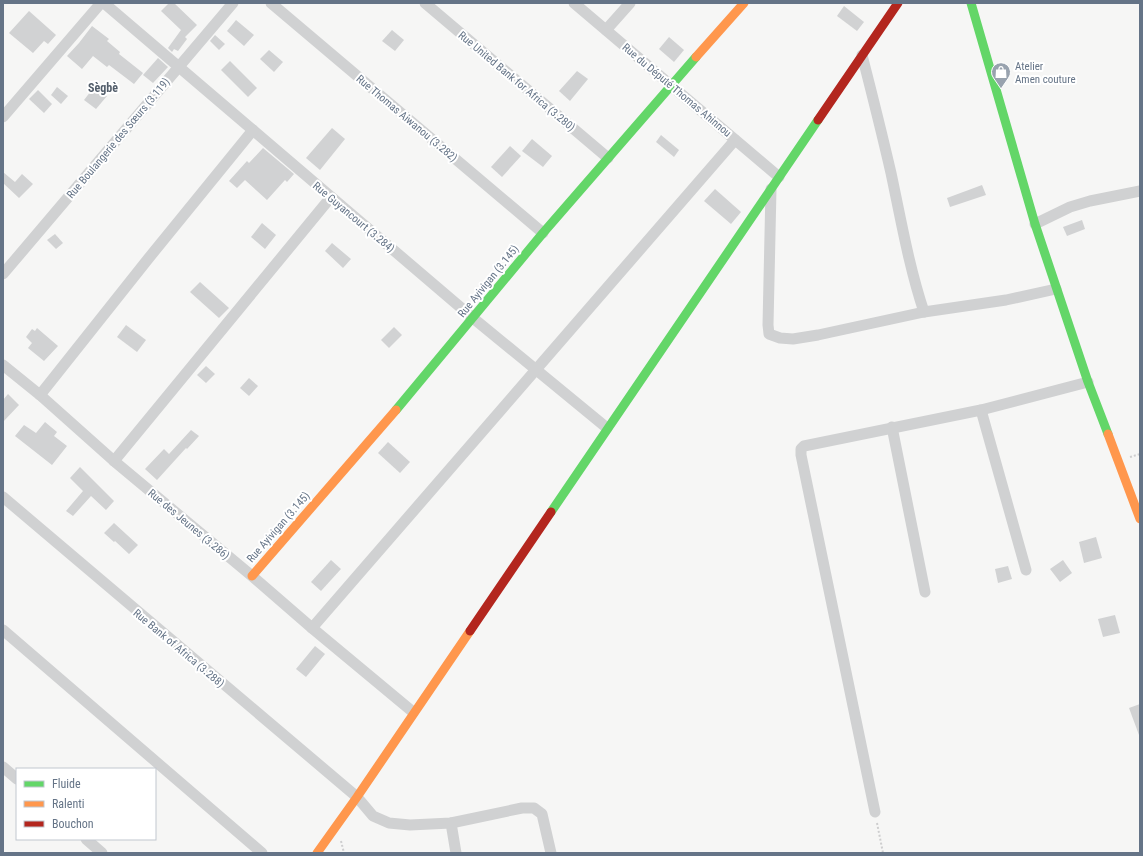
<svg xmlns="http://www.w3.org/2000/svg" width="1143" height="856" font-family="'Roboto Condensed',sans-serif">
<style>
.building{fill:#d1d2d3}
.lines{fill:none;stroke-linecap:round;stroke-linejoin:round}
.path{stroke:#cececf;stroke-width:2;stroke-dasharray:2 2;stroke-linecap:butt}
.street{stroke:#d0d1d2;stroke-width:11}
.fast{stroke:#63d668;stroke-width:9}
.slow{stroke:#ff974d;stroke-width:9}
.jam{stroke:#b3261e;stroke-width:9}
.labels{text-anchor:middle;stroke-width:4;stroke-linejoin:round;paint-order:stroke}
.poi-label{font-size:11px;fill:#657487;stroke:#fff;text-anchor:start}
.street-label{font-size:11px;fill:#657487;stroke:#fff}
.neighbourhood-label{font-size:12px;font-weight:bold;fill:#535e6b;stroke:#fff}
</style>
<rect width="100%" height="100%" fill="#f6f6f5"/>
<g class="building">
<path d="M169 3H174L197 25 185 37 187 39 178 51 174 49 172 52 168 48 181 30 161 11Z"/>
<path d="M844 6 864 22 857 31 837 16Z"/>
<path d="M29 11 56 35 48 44 44 41 33 53 9 33Z"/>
<path d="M236 20 254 35 244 46 227 31Z"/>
<path d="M92 26 109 39 107 41 120 52 119 54 143 73 134 84 109 65 107 67 93 56 82 69 67 56 79 43Z"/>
<path d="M392 30 404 40 395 51 382 41Z"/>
<path d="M215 35 225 44 219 50 210 41Z"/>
<path d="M669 37 684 50 674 62 659 49Z"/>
<path d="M269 50 283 62 274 72 260 59Z"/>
<path d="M158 58 168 67 153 83 143 75Z"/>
<path d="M230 61 257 88 248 97 221 70Z"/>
<path d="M577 71 588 79 570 101 559 91Z"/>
<path d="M57 87 68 96 61 104 51 95Z"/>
<path d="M94 87 107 96 96 109 84 100Z"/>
<path d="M38 90 52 104 44 113 29 99Z"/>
<path d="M332 128 345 139 320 170 306 158Z"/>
<path d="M661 135 679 150 674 157 656 142Z"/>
<path d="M532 139 552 156 543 167 522 151Z"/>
<path d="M510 146 521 156 502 177 491 167Z"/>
<path d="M263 148 294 174 287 182 285 180 267 200 245 180 237 188 229 181 247 161 249 163Z"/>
<path d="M3 172 15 182 22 174 33 184 19 198 3 183Z"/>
<path d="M982 185 986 195 950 207 947 198Z"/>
<path d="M715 189 741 212 731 224 704 201Z"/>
<path d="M1082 220 1085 229 1067 236 1063 227Z"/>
<path d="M262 223 276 235 265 249 251 237Z"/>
<path d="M55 234 63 243 56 249 47 240Z"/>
<path d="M332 243 351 259 343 268 325 251Z"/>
<path d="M200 282 229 308 219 318 190 292Z"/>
<path d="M126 325 146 340 137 352 117 337Z"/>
<path d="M394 327 402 335 389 348 381 340Z"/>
<path d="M37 328 58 346 44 361 28 348 32 343 26 337 32 329 35 331Z"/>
<path d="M206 366 215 374 206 383 197 375Z"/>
<path d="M249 378 258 386 249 396 240 388Z"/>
<path d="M8 394 19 405 3 422V400Z"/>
<path d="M45 422 57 432 54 436 67 446 52 465 15 436 24 425 36 433Z"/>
<path d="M191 430 199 436 187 449 186 448 157 480 145 469 164 449 169 454Z"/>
<path d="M388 442 410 462 400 473 378 453Z"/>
<path d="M80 467 114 501 106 510 91 496 73 516 66 511 83 491 70 478Z"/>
<path d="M114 523 138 545 129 554 115 541 114 542 104 533Z"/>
<path d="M1096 537 1102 558 1084 563 1079 542Z"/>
<path d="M331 560 341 569 321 591 311 582Z"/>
<path d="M1063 560 1072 573 1060 582 1050 569Z"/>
<path d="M1008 566 1012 579 998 583 995 569Z"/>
<path d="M1115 615 1120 633 1103 637 1098 619Z"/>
<path d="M315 646 325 654 306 677 296 669Z"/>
<path d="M1140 704V735H1139L1129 708Z"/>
</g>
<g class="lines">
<g class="path">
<path d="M1130 457 1140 454"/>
<path d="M877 823 883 853"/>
<path d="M341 841 344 853"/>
</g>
<g class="street">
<path d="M104 3 473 318 607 428"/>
<path d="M271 3 543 233"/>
<path d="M425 3 608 158"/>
<path d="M574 3 779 177"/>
<path d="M606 30 630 3"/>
<path d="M862 55C872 94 882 134 891 173 901 220 909 267 924 312"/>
<path d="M3 117 101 3"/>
<path d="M771 189 768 325 769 334 780 338 793 339 818 335 924 312 1006 300 1056 289"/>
<path d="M1035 224 1070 207 1090 201 1140 191"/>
<path d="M3 274 233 3"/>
<path d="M3 365 40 395 114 461 252 576 312 628 413 712"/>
<path d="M40 395 148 259 253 130"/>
<path d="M981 410 1026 570"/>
<path d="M892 427 925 592"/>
<path d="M114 461 331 197"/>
<path d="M3 497 357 797 373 816 389 823 410 825 451 823 522 808H534L542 814 551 853"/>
<path d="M312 628 735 140"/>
<path d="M3 630 262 853"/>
<path d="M3 767 17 779"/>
<path d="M875 812 801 455V449L804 446 981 410 1088 382"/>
<path d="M451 823 456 853"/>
<path d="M86 839 102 853"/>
</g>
<g class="fast">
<path d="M971 3 1035 224 1088 382 1108 434"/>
<path d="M396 410 543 233 696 57"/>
<path d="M551 512 818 120"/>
</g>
<g class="slow">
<path d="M696 57 744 3"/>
<path d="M1108 434 1140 519"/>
<path d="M252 576 396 410"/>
<path d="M317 853 357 797 470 631"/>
</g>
<g class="jam">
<path d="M818 120 898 3"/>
<path d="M470 631 551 512"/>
</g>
</g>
<defs>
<g id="shop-pin" transform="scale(1)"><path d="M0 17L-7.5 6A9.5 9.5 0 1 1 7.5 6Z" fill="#98a2ae" stroke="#fff"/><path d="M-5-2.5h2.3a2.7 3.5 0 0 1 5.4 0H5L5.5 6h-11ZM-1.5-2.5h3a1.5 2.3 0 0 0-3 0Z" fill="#fff"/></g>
</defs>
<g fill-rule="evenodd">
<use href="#shop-pin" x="1001" y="72"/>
</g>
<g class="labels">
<g class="poi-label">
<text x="1015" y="70">Atelier<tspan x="1015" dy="13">Amen couture</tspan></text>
</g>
<g class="street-label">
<text transform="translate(517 81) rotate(40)" y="4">Rue United Bank for Africa (3.280)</text>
<text transform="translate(677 90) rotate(40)" y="4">Rue du Député Thomas Ahinnou</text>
<text transform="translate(407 118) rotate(40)" y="4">Rue Thomas Aiwanou (3.282)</text>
<text transform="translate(118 138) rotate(-50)" y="4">Rue Boulangerie des Sœurs (3.119)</text>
<text transform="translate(354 217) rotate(40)" y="4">Rue Guyancourt (3.284)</text>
<text transform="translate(488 281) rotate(-51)" y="4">Rue Ayivigan (3.145)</text>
<text transform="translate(189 524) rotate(40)" y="4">Rue des Jeunes (3.286)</text>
<text transform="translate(278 527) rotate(-49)" y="4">Rue Ayivigan (3.145)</text>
<text transform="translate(179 648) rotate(40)" y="4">Rue Bank of Africa (3.288)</text>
</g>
<g class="neighbourhood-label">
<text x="103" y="92">Sègbè</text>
</g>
</g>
<rect width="1143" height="856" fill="none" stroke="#657487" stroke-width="8"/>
<rect x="16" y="768" width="140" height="72" fill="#ffffff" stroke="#c1c7cf"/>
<rect x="24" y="781" width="20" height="6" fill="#63d668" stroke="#c1c7cf"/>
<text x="52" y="788" font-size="12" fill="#657487">Fluide</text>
<rect x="24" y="801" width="20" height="6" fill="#ff974d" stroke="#c1c7cf"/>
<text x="52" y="808" font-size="12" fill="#657487">Ralenti</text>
<rect x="24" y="821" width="20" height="6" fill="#b3261e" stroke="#c1c7cf"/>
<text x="52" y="828" font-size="12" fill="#657487">Bouchon</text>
</svg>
